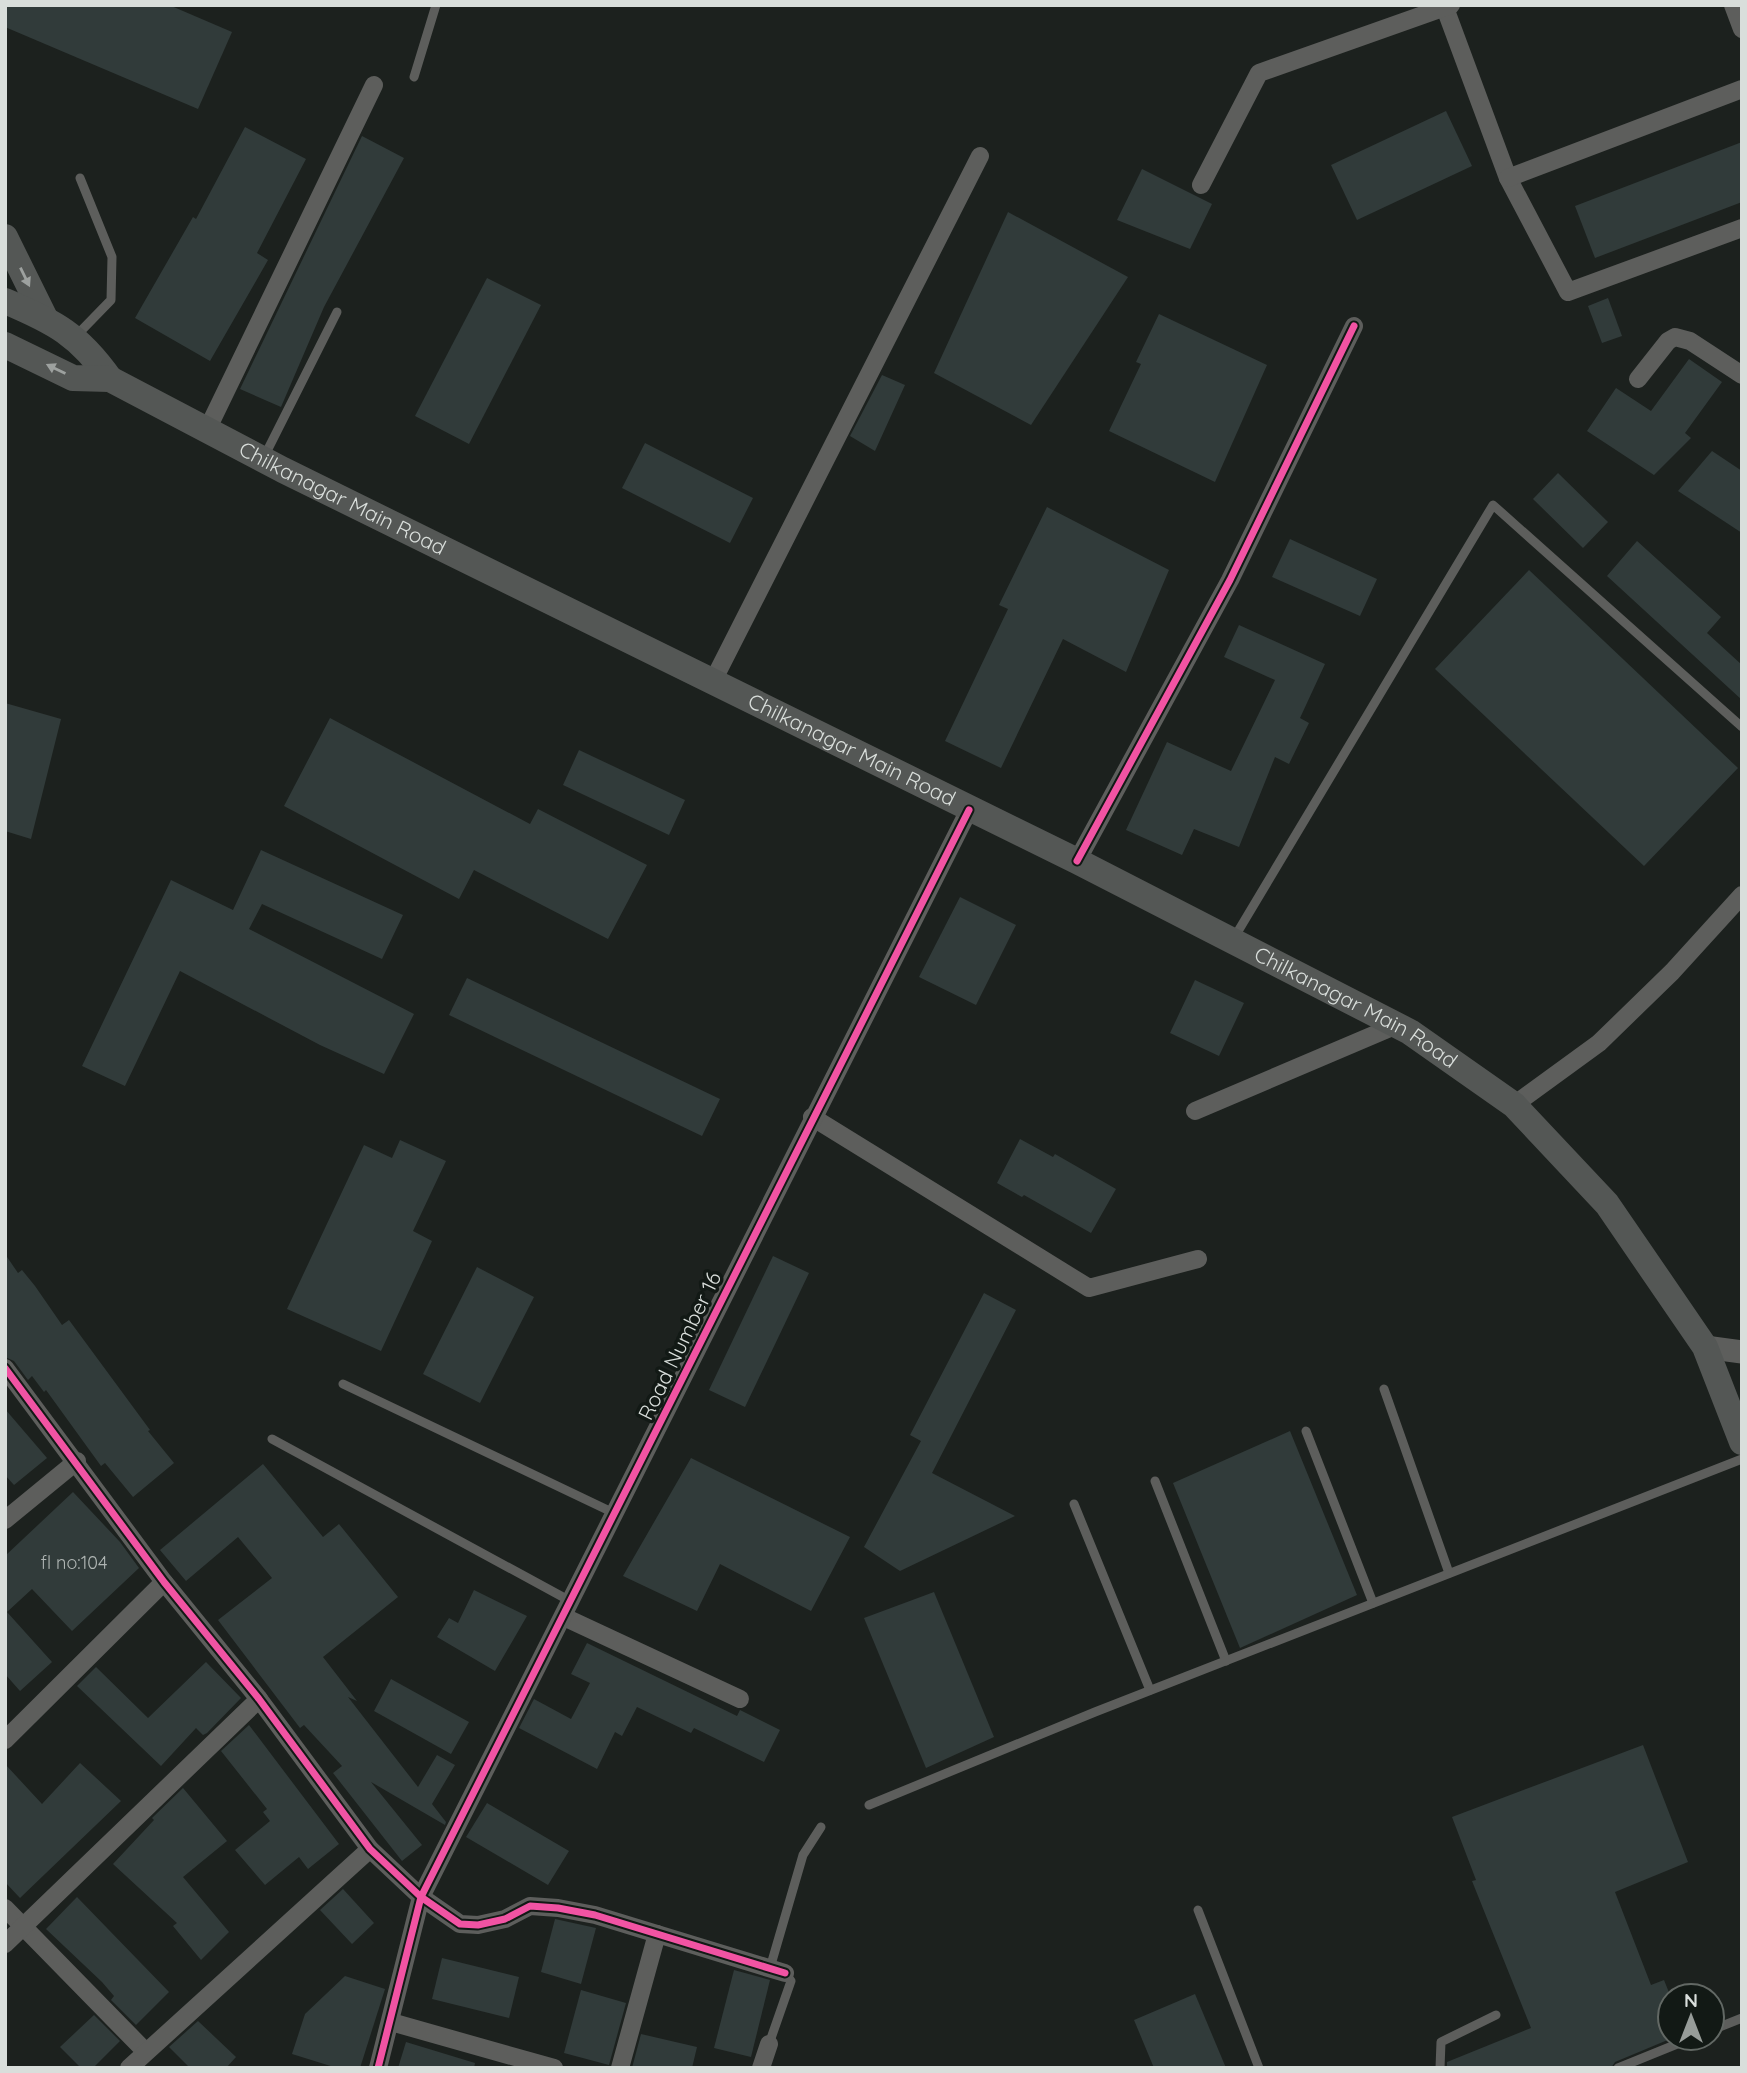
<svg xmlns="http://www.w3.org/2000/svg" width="1747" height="2073" font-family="Quicksand,sans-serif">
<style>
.building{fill:#313b3a}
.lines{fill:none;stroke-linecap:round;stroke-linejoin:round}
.service{stroke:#5d5e5c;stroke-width:9}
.minor{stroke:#5d5e5c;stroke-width:18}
.tertiary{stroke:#5d5e5c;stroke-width:23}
.secondary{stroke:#545755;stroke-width:26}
.cycleway-casing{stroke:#121915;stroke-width:11}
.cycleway{stroke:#f153a3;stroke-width:7}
.oneway{fill:#9da19f}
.labels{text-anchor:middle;stroke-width:7;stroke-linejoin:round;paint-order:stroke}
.number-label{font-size:18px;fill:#afb5b3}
.street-label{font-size:21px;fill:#d9dedb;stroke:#121915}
</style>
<rect width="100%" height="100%" fill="#1c211e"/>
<g class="building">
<path d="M5 5H169L232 32 198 109 5 27Z"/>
<path d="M1446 111 1472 166 1357 220 1331 165Z"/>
<path d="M245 127 306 159 257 253 268 260 210 361 135 318 193 217 196 219Z"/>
<path d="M362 136 404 158 324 307 281 407 240 389Z"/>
<path d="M1742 142V202L1595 258 1575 206Z"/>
<path d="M1142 169 1212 204 1190 249 1117 220Z"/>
<path d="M1008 212 1128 277 1031 425 934 373Z"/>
<path d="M487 278 541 305 469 444 415 416Z"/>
<path d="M1608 298 1622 336 1602 343 1588 306Z"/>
<path d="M1159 314 1267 365 1215 482 1109 431 1141 364 1136 362Z"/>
<path d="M1689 359 1722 382 1685 433 1691 438 1654 475 1587 431 1616 388 1651 411Z"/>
<path d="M882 375 905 385 875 451 850 436Z"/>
<path d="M645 443 753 498 730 543 622 488Z"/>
<path d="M1712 451 1742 471V533L1678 491Z"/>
<path d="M1558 473 1608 522 1583 548 1533 499Z"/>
<path d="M1047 507 1169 570 1126 672 1063 639 1001 768 945 741 1008 609 999 605Z"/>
<path d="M1290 539 1377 579 1360 616 1272 577Z"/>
<path d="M1637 541 1721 617 1707 633 1742 665V700L1607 576Z"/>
<path d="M1529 570 1738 768 1644 866 1435 669Z"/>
<path d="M1239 625 1325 664 1300 718 1309 723 1289 764 1275 757 1239 847 1194 829 1182 855 1126 830 1167 742 1231 771 1275 680 1224 657Z"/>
<path d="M5 703 61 719 31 839 5 831Z"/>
<path d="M330 718 530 824 538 809 647 865 608 939 474 870 459 899 284 806Z"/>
<path d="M579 750 685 800 669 835 563 785Z"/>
<path d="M261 850 403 915 382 959 262 904 249 929 414 1014 384 1074 320 1045 180 971 125 1086 82 1066 171 880 233 910Z"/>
<path d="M960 897 1016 925 976 1005 919 977Z"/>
<path d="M467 978 720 1099 702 1136 449 1015Z"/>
<path d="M1195 980 1244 1003 1219 1056 1170 1033Z"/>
<path d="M1020 1139 1053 1157 1055 1154 1116 1189 1091 1233 1024 1195 1022 1197 997 1183Z"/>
<path d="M400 1140 446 1161 413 1231 432 1241 381 1351 287 1309 364 1145 392 1158Z"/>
<path d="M5 1254 18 1273 22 1270 35 1286 62 1325 69 1320 150 1430 148 1431 174 1463 133 1497 105 1463 101 1466 46 1390 44 1392 32 1376 28 1380 14 1361 5 1357Z"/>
<path d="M773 1256 809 1273 745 1407 709 1390Z"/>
<path d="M477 1267 534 1297 480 1403 423 1374Z"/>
<path d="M984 1293 1016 1310 932 1473 1015 1516 900 1571 864 1547 921 1441 910 1435Z"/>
<path d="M5 1409 47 1458 14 1485 5 1475Z"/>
<path d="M1290 1431 1357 1595 1240 1648 1173 1483Z"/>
<path d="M691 1458 850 1537 811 1611 720 1564 697 1611 623 1576Z"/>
<path d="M263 1464 323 1537 339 1524 398 1597 323 1657 357 1701 348 1697 418 1787 437 1755 455 1765 432 1804 446 1822 445 1825 371 1782 422 1845 402 1861 333 1773 342 1766 304 1725 300 1728 218 1620 272 1578 238 1537 186 1581 160 1550Z"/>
<path d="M73 1492 120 1542 139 1568 72 1631 32 1589 7 1612 52 1662 20 1691 5 1674V1556Z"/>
<path d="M474 1590 527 1616 495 1671 437 1637 449 1618 458 1623Z"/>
<path d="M934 1592 994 1737 926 1768 864 1618Z"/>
<path d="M587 1643 737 1716 740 1710 780 1730 764 1762 694 1728 691 1733 637 1707 622 1736 615 1732 597 1769 519 1728 534 1699 571 1719 590 1683 571 1674Z"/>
<path d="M206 1662 241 1698 207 1733 203 1735 196 1728 161 1766 77 1686 96 1667 148 1718Z"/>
<path d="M391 1679 469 1722 451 1754 374 1711Z"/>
<path d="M249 1725 339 1844 308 1869 299 1857 265 1885 235 1850 270 1821 263 1812 267 1809 221 1751Z"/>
<path d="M1643 1745 1688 1862 1615 1892 1651 1985 1664 1980 1670 1995V2039L1615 2062 1611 2068H1447V2062L1531 2028 1472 1881 1476 1880 1452 1817Z"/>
<path d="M80 1763 121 1801 20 1898 5 1882V1764L42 1804Z"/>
<path d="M183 1788 227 1841 183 1877 229 1932 201 1960 173 1926 177 1923 113 1864 154 1820 152 1818Z"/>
<path d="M487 1803 569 1851 548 1885 466 1837Z"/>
<path d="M343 1889 374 1923 352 1944 320 1910Z"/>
<path d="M77 1897 169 1992 136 2025 111 2000 114 1996 102 1982 46 1929Z"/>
<path d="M555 1919 596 1928 581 1984 541 1972Z"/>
<path d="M442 1958 519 1977 509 2018 432 1999Z"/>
<path d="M734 1970 770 1980 751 2057 714 2048Z"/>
<path d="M345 1976 385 1989 360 2068H337L292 2054 305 2014Z"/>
<path d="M581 1990 626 2003 609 2065 564 2053Z"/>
<path d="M1195 1994 1226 2068H1154L1134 2020Z"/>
<path d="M94 2015 120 2041 93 2068H81L60 2047Z"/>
<path d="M198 2021 236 2057 226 2068H190L169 2047Z"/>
<path d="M641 2034 697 2047 692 2068H632Z"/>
<path d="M406 2042 475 2063 474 2068H398Z"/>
</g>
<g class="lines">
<g class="service">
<path d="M414 77 436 5"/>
<path d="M75 337 111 300 112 257 80 178"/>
<path d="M264 457 337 312"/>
<path d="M1234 938 1493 505 1742 727"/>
<path d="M343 1384 616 1514"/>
<path d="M1384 1389 1449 1573"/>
<path d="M1306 1431 1373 1603"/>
<path d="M272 1439 572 1602"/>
<path d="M1155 1481 1226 1661"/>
<path d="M1074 1504 1150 1690"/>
<path d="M869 1805 1095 1712 1742 1459"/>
<path d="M1198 1910 1259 2068"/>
<path d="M770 1968 803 1855 821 1827"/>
<path d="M1712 2030 1742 2018"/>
<path d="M769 2044 791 1981 785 1973"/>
<path d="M1440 2068 1441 2042 1496 2015"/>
<path d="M1618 2068 1692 2038"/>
</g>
<g class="minor">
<path d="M1733 5 1742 29"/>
<path d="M1445 8 1508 178 1568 292 1742 228"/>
<path d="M1508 178 1742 89"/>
<path d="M1201 185 1259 73 1451 5"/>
<path d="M1638 379 1668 341 1675 337 1690 341 1742 375"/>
<path d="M208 428 374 85"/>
<path d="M713 681 980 156"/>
<path d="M1077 861 1230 580 1354 326"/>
<path d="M1514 1105 1599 1043 1672 972 1742 895"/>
<path d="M1195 1111 1397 1025"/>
<path d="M812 1117 1089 1288 1198 1259"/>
<path d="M5 1368 164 1582 259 1699 370 1849 421 1897 460 1924 478 1925 505 1919 530 1906 558 1908 595 1915 785 1973"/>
<path d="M5 1520 77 1461"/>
<path d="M564 1617 740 1699"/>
<path d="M5 1740 164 1582"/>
<path d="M5 1908 145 2051"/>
<path d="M5 1944 259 1699"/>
<path d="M391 2022 554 2068"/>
<path d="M129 2068 370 1849"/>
<path d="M378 2068 421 1897 969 810"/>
<path d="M620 2068 657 1934"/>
<path d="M761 2068 769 2044"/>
</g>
<path class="tertiary" d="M1705 1347 1742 1352"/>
<g class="secondary">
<path d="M5 237 45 318"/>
<path d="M5 301C55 322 79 335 110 379"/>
<path id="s1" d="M5 345 73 378 110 379 283 470 1077 861 1410 1032 1514 1105 1607 1204 1705 1347 1742 1442"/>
</g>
<g class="cycleway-casing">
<g id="cycleway">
<path d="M1077 861 1230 580 1354 326"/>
<path d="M5 1368 164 1582 259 1699 370 1849 421 1897 460 1924 478 1925 505 1919 530 1906 558 1908 595 1915 785 1973"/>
<path d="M378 2068 421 1897 969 810"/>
</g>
</g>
<use href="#cycleway" class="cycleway"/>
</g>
<defs><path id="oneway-solid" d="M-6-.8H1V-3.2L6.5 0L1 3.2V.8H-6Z" transform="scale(1.75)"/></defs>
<g class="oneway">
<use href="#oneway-solid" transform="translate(25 277) rotate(64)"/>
<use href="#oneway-solid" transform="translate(56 369) rotate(-154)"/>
</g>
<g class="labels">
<g class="number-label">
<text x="74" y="1569">fl no:104</text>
</g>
<g class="street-label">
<text dy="7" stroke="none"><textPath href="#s1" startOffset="374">Chilkanagar Main Road</textPath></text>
<text dy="7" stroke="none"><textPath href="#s1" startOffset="942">Chilkanagar Main Road</textPath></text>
<text dy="7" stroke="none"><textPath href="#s1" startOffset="1508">Chilkanagar Main Road</textPath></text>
<text transform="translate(680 1346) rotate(-64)" y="7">Road Number 16</text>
</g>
</g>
<rect width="1747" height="2073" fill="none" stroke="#d9dedb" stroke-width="14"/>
<g transform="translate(1691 2017)"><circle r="33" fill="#121915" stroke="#626864" stroke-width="2"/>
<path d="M0-5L12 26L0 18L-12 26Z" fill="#979c99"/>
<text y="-10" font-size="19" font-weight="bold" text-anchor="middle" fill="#d9dedb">N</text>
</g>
</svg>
